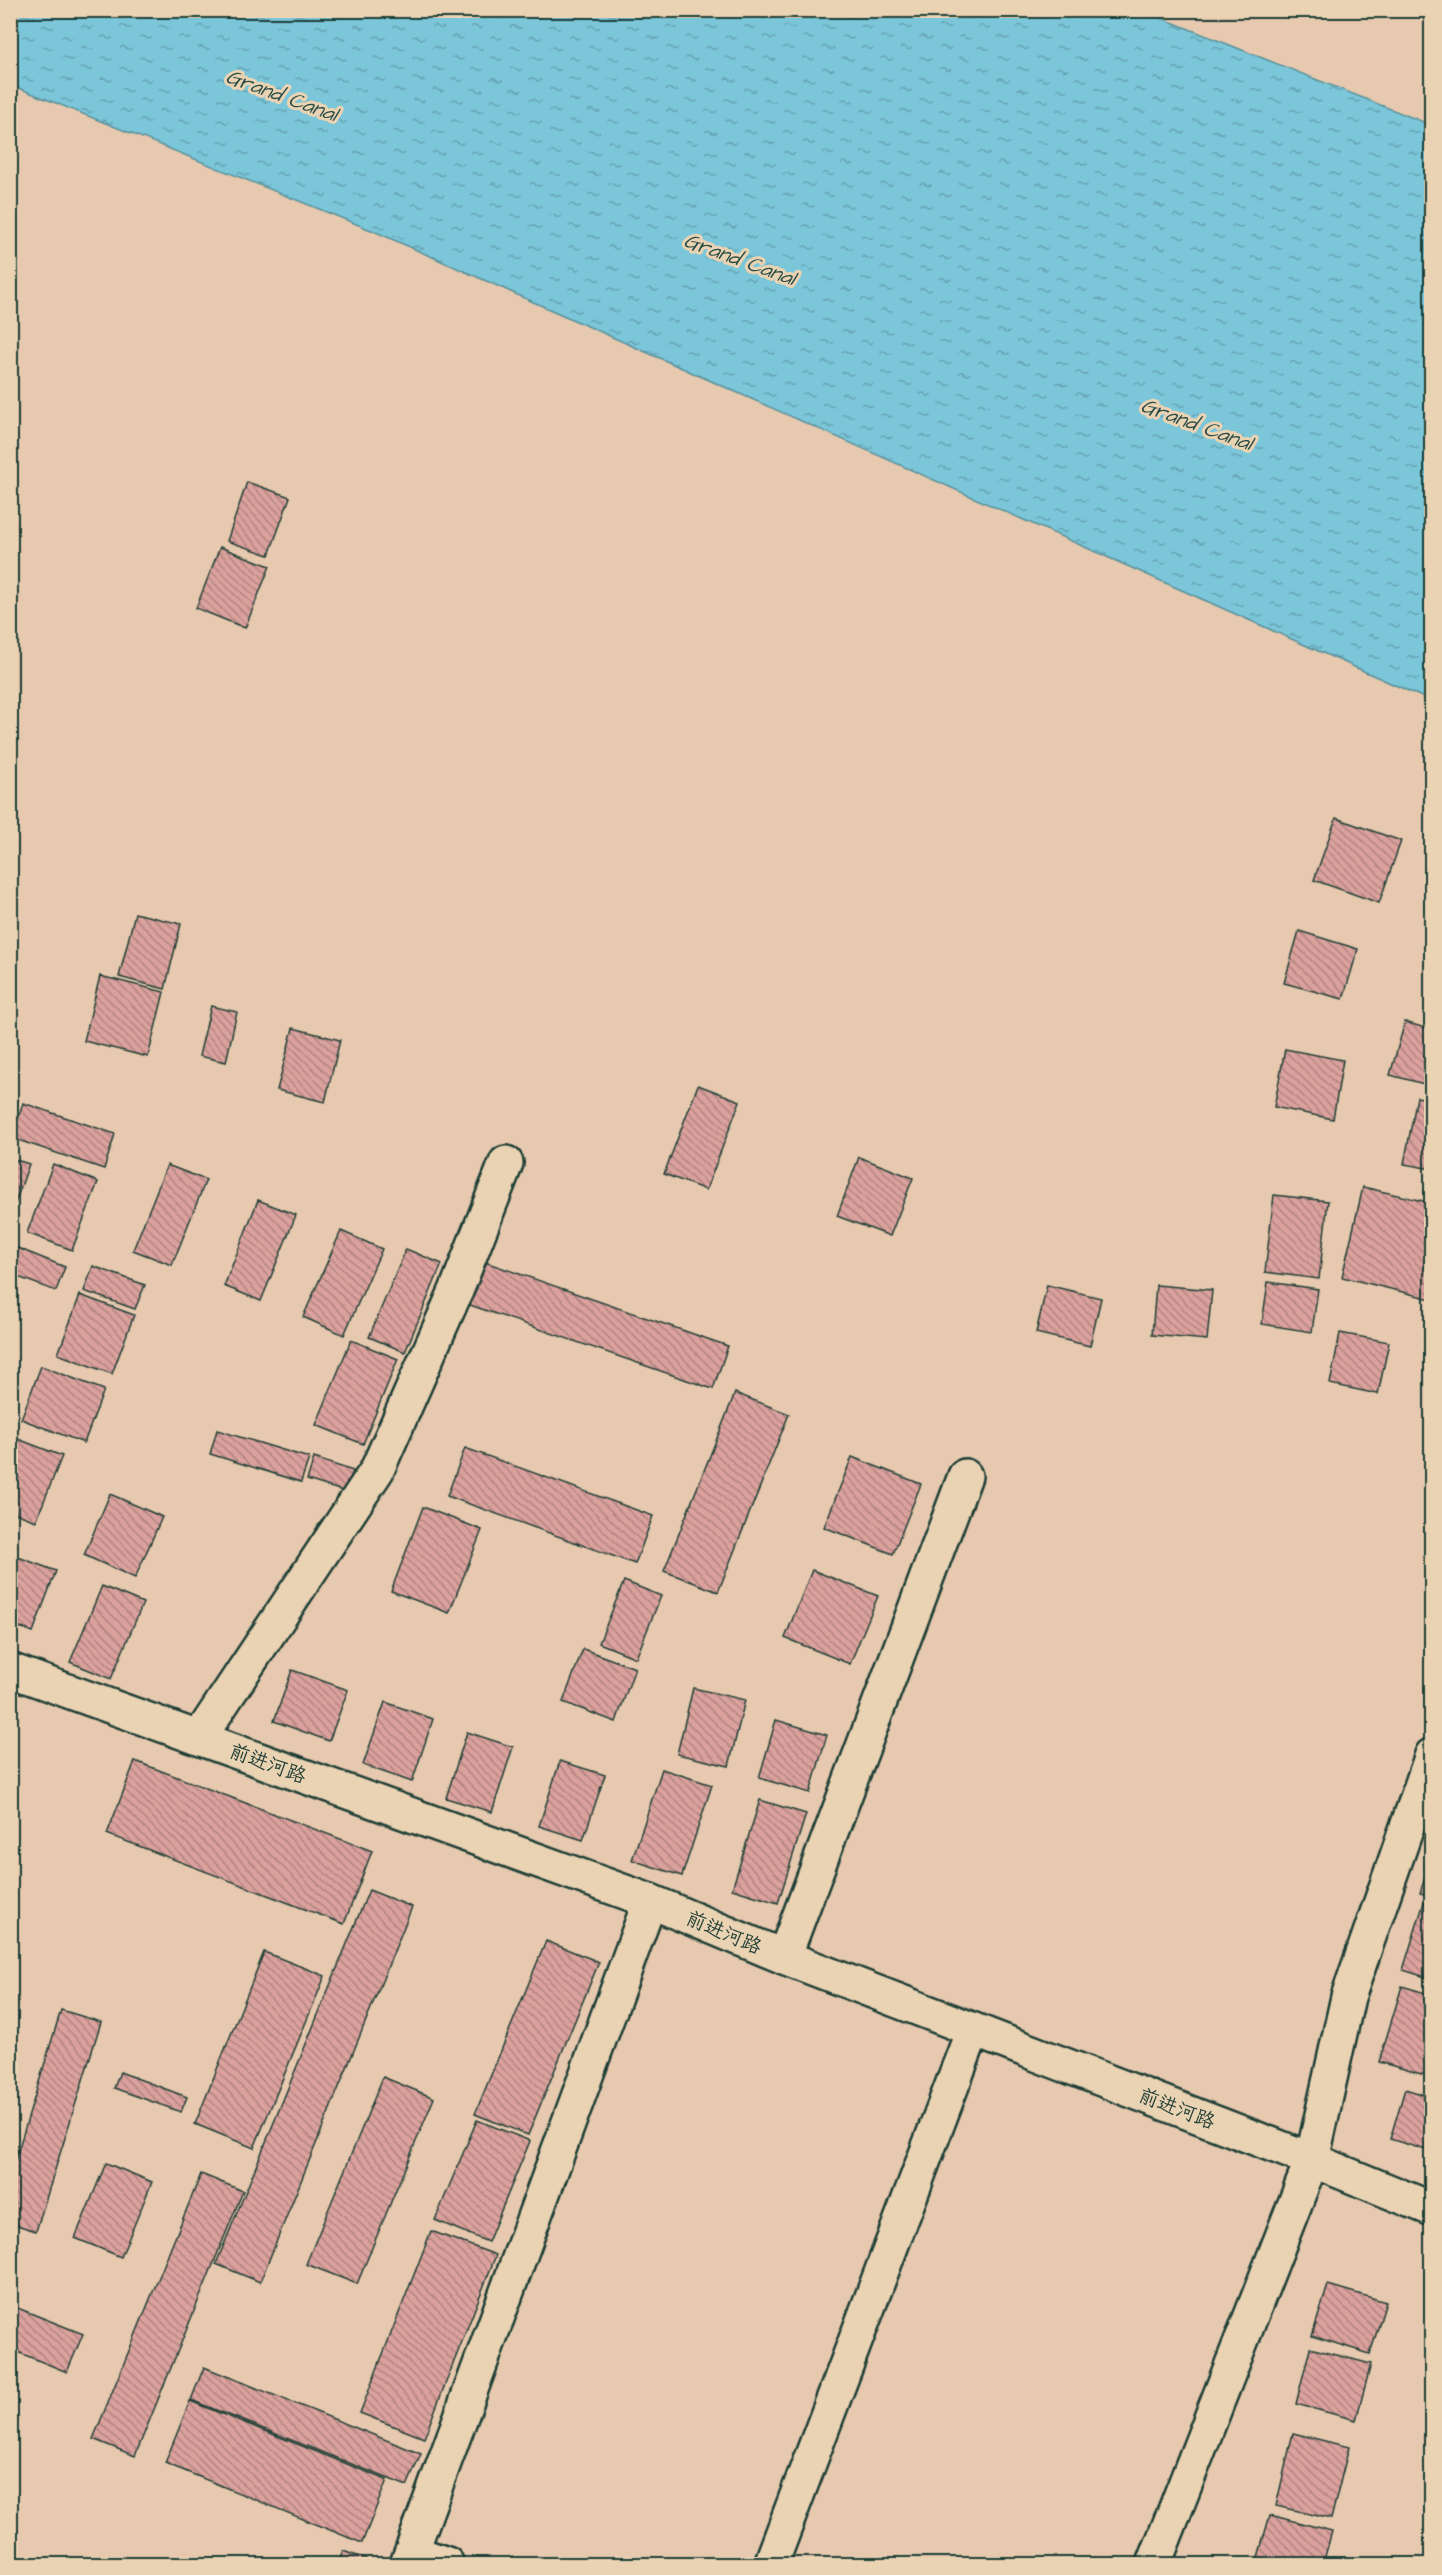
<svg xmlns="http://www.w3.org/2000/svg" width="1442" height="2575" font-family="'Architects Daughter','LXGW WenKai TC',sans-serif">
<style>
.water{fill:url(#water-ripples);stroke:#568f98;stroke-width:1.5}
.building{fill:url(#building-back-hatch);stroke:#1f3d34;stroke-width:1.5}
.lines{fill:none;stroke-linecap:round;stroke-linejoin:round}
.street-casing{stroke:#1f3d34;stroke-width:38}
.secondary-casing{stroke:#1f3d34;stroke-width:38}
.street{stroke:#ead3b3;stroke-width:33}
.secondary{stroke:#ead3b3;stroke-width:33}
.labels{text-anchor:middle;stroke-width:6;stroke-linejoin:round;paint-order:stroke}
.street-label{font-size:20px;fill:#1f3d34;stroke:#ead3b3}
.water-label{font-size:21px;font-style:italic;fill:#284b45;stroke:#ead3b3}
</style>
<defs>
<pattern id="water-ripples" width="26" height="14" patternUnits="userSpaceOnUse" patternTransform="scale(1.5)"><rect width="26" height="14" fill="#7bc6da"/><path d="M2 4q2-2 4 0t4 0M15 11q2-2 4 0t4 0" fill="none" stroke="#64a2b2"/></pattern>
<pattern id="building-back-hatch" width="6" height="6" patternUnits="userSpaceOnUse" patternTransform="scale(1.5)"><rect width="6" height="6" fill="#dba19d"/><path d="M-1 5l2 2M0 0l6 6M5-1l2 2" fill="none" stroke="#b18481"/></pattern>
</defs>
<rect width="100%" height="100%" fill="#e7c9af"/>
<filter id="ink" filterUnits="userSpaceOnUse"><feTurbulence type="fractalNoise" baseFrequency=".0167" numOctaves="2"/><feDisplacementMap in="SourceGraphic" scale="12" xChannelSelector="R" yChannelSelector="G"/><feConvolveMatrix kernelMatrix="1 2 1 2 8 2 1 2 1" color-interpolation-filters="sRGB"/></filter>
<g filter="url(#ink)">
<path class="water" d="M10 11H1144L1431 125V701L376 232 11 85Z"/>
<g class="building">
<path d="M247 482 290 497 269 555 227 541Z"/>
<path d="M220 547 270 566 245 628 196 608Z"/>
<path d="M1336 818 1401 841 1379 903 1314 880Z"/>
<path d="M135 913 181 924 165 989 119 977Z"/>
<path d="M1299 931 1358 949 1343 999 1284 983Z"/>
<path d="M100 976 164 992 148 1057 84 1041Z"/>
<path d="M211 1006 237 1012 226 1062 199 1056Z"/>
<path d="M1405 1022 1432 1030V1086L1390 1075Z"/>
<path d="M293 1028 340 1040 325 1102 277 1090Z"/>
<path d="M1285 1049 1343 1060 1333 1119 1274 1107Z"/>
<path d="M698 1085 740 1101 706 1190 664 1174Z"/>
<path d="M10 1097 18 1100 10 1122Z"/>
<path d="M1417 1097 1432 1100V1169L1404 1164Z"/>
<path d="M23 1103 115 1134 104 1169 12 1138Z"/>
<path d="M859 1157 913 1178 890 1236 837 1216Z"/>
<path d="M10 1158 29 1164 13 1209 10 1208Z"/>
<path d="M53 1164 98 1182 72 1250 27 1233Z"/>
<path d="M167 1165 206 1180 172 1265 133 1250Z"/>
<path d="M1363 1187 1432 1203 1431 1299 1342 1277Z"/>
<path d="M1274 1195 1328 1201 1319 1279 1265 1272Z"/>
<path d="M258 1200 296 1215 261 1301 224 1286Z"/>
<path d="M341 1231 382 1249 344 1335 303 1317Z"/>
<path d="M10 1245 65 1267 56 1291 10 1274Z"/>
<path d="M406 1249 442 1264 405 1352 369 1337Z"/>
<path d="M485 1262 728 1346 713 1389 470 1305Z"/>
<path d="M93 1266 145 1285 135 1309 84 1291Z"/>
<path d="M1268 1282 1318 1289 1312 1332 1262 1324Z"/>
<path d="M1047 1285 1101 1298 1090 1346 1036 1333Z"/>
<path d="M1156 1285 1212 1290 1207 1340 1152 1335Z"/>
<path d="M80 1295 134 1315 112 1374 58 1354Z"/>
<path d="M1340 1333 1389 1342 1378 1394 1330 1384Z"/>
<path d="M351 1340 398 1359 363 1444 316 1425Z"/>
<path d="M41 1366 104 1390 84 1443 21 1419Z"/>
<path d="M735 1393 789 1414 718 1592 664 1571Z"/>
<path d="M217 1430 309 1458 301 1482 210 1454Z"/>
<path d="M18 1439 62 1456 36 1521 10 1511V1457Z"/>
<path d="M465 1448 653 1516 635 1564 447 1496Z"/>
<path d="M852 1457 921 1484 893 1554 824 1527Z"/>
<path d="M314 1458 353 1471 346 1492 307 1480Z"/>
<path d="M110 1494 162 1517 135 1578 84 1555Z"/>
<path d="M423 1507 482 1530 449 1613 391 1591Z"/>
<path d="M10 1554 56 1571 33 1632 10 1624Z"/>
<path d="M812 1570 878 1596 850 1664 785 1638Z"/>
<path d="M624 1581 661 1596 636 1658 599 1643Z"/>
<path d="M102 1586 143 1603 111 1679 70 1662Z"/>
<path d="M583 1649 635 1668 616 1722 563 1702Z"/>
<path d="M292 1670 348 1690 329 1741 274 1721Z"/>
<path d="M693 1688 745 1700 729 1766 677 1754Z"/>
<path d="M385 1702 433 1719 412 1782 363 1765Z"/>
<path d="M776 1720 827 1735 810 1793 759 1778Z"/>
<path d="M467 1732 513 1747 492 1812 446 1798Z"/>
<path d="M135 1761 372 1851 344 1924 107 1834Z"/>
<path d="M560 1761 605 1775 583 1840 539 1826Z"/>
<path d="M662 1769 712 1785 682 1876 632 1860Z"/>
<path d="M760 1800 806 1814 778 1903 732 1889Z"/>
<path d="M1432 1856V1896L1420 1893Z"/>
<path d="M369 1890 412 1907 260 2282 216 2264Z"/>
<path d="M1424 1902 1432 1905V1979L1403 1970Z"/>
<path d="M546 1941 599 1962 528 2135 475 2114Z"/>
<path d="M264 1952 325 1976 254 2148 195 2124Z"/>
<path d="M1402 1986 1432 1995V2077L1379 2062Z"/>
<path d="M61 2010 101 2022 36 2231 10 2223V2177Z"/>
<path d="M120 2072 187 2097 181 2112 114 2088Z"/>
<path d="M383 2077 434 2098 357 2284 306 2264Z"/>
<path d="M1405 2089 1432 2097V2152L1390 2139Z"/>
<path d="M477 2120 530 2141 488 2242 435 2220Z"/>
<path d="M106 2163 152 2182 121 2257 75 2238Z"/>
<path d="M201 2174 243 2191 135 2456 93 2439Z"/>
<path d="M431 2231 496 2255 424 2438 360 2413Z"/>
<path d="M1328 2285 1386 2302 1370 2354 1312 2336Z"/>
<path d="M10 2305 83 2334 67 2372 10 2349Z"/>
<path d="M1310 2348 1371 2364 1356 2420 1296 2404Z"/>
<path d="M204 2367 421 2454 407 2486 191 2400Z"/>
<path d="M190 2401 387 2480 362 2543 165 2463Z"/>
<path d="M1293 2433 1349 2447 1331 2519 1276 2506Z"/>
<path d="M1270 2515 1332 2531 1323 2564H1256Z"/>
<path d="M343 2551 366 2559 364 2564H338Z"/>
</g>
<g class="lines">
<g class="street-casing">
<g id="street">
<path d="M199 1738 377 1470 456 1291 506 1163"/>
<path d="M784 1957 965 1476"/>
<path d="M412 2552 447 2564"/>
<path d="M407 2564 650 1901"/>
<path d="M771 2564 973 2030"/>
<path d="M1154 2564 1312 2160 1348 1997 1432 1755"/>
</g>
</g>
<g class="secondary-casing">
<path id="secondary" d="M10 1670 650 1901 784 1957 1312 2160 1432 2209"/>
</g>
<use href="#street" class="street"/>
<use href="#secondary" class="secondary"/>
</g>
</g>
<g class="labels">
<g class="street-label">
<text transform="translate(268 1763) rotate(20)" y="7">前进河路</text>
<text transform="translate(724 1932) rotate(23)" y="7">前进河路</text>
<text transform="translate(1177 2108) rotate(21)" y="7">前进河路</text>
</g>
<g class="water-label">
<text transform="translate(282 95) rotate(20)" y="7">Grand Canal</text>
<text transform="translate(740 259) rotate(20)" y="7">Grand Canal</text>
<text transform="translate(1197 424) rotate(20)" y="7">Grand Canal</text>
</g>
</g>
<rect width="1442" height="2575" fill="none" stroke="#ead3b3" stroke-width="36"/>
<rect x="18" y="18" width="1406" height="2539" fill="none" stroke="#1f3d34" stroke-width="2" filter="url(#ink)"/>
</svg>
